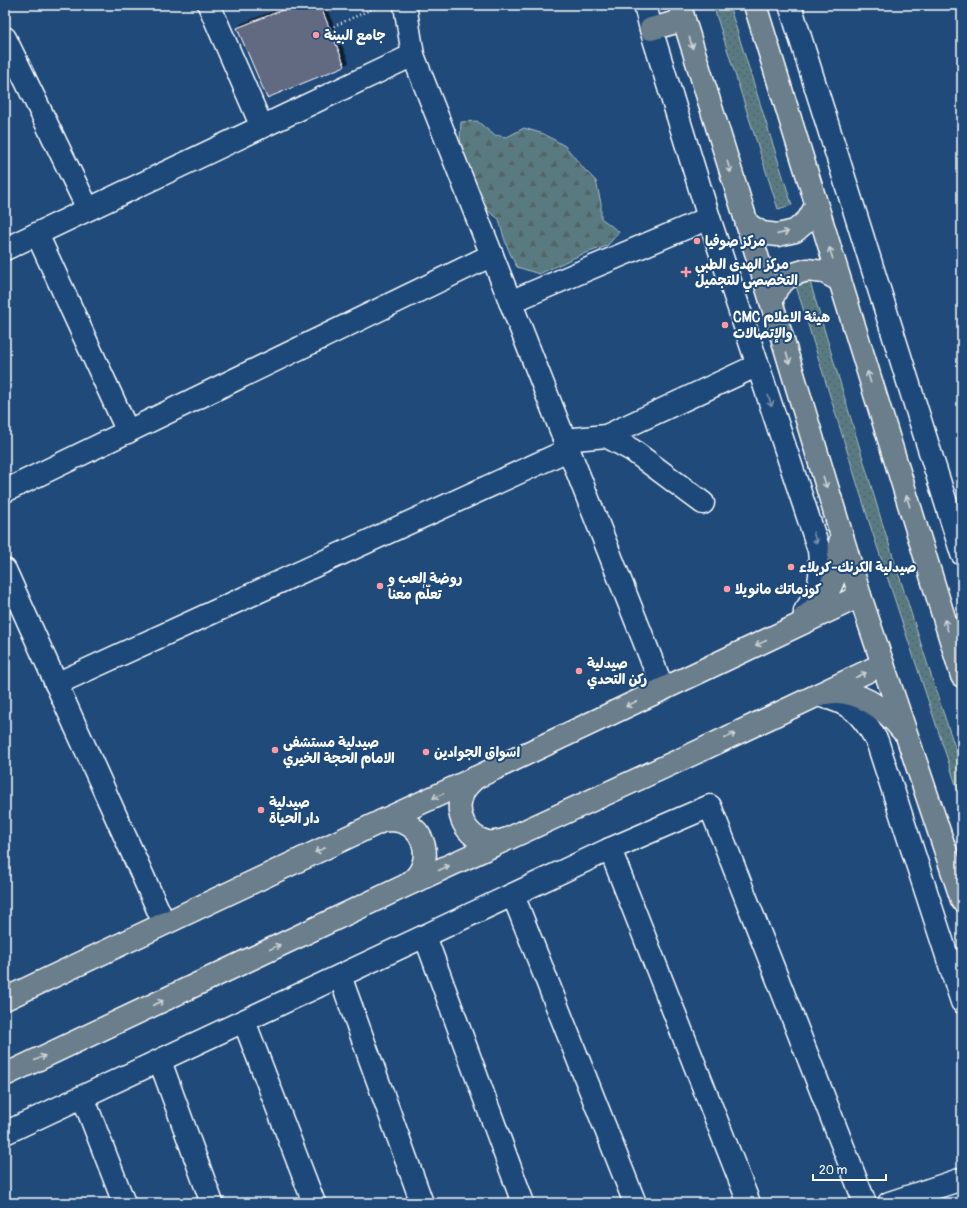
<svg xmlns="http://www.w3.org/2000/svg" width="967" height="1208" font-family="Pangolin,'Playpen Sans Arabic',sans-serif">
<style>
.grass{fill:url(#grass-dots);stroke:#acbcc0}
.forest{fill:url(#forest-firs);stroke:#acbcc0}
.building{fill:#626b82;stroke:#fff;filter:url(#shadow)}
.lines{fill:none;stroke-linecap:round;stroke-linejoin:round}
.street-casing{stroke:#fff;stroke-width:25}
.secondary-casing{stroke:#fff;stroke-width:25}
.primary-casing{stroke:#fff;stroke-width:25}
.path{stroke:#fff;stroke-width:2.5;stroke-dasharray:1 3;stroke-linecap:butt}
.street{stroke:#1f4a7a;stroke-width:22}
.secondary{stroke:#1f4a7a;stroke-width:22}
.primary{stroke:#6b7e8b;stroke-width:22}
.oneway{stroke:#cbd2d6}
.oneway2{stroke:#7992af}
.poi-dot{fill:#ff9aa2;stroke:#1f4a7a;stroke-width:1.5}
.labels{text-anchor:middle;stroke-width:4;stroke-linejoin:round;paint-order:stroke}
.poi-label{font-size:14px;font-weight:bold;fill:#fff;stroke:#1f4a7a;text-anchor:start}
</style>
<defs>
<pattern id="grass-dots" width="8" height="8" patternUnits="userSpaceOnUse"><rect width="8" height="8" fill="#587a80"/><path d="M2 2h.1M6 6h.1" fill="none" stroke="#526366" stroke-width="1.8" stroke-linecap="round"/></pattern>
<pattern id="forest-firs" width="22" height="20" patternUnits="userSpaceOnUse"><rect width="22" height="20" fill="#587a80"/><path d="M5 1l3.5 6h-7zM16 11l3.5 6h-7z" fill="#526366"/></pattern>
<filter id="shadow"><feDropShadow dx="3.5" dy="-3.5" stdDeviation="0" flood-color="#0009"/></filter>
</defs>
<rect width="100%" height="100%" fill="#1f4a7a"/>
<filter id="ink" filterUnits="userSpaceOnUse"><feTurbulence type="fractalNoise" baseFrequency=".025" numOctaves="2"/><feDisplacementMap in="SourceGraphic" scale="8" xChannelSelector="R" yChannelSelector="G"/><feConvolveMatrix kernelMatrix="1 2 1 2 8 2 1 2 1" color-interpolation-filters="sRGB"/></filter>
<g filter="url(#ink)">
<g class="grass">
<path d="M713 5H729L792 205 778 209Z"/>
<path d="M810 282 881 519 939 700 962 768V803L870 525 796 286Z"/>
</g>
<path class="forest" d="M477 121 494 135 507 137 524 128 544 134 565 146 585 170 596 181 601 203V218L619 232 607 246 580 255 539 274 517 267C508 251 503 237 499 219L488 211 471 173 465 159 460 138 461 122Z"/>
<path class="building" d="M295 5H320L345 66 267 98 237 28Z"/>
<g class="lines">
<g class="street-casing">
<g id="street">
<path d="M209 5 262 127"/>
<path d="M405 5 413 55 663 689"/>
<path d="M5 38 88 209"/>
<path d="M37 234 128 432"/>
<path d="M5 249 413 55"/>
<path d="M510 302 709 218"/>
<path d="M606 436 758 365"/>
<path d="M564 440 606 436 632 450 703 503"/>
<path d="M5 491 492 255"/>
<path d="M5 570 164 923"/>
<path d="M56 684 568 450"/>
<path d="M610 849 749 1203"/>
<path d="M513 895 635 1203"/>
<path d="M425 936 523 1203"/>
<path d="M340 976 422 1203"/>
<path d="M244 1021 314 1203"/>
<path d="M160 1061 212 1203"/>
<path d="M83 1097 124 1203"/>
<path d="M5 1133 610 849 710 806 865 1203"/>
<path d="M889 1203 962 1179"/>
</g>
</g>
<g class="secondary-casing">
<g id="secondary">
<path d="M645 5 651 29 709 218 819 550C822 576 821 589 805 611"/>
<path d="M790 5 962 554"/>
<path d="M818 695C851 703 861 712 877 741L962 1002"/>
</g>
</g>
<g class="primary-casing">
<g id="primary">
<path d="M680 5 684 20 771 301 860 596 962 900"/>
<path d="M755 5 962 676"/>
<path d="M651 29 684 20"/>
<path d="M747 224 762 233 778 235 795 231 808 220 816 206"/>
<path d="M771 301 778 286 791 275 807 270 824 272 839 280"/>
<path d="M804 618C829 599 840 573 840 542"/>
<path d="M826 693C855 687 885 708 902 730"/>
<path d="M475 778C470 783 465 787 463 793 453 813 467 838 488 842 494 843 499 841 504 840"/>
<path d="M382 821C385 821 388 820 391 820 426 821 437 864 409 883"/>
<path d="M5 999 382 821 475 778 860 596"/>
<path d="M5 1075 407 885 695 753 883 664"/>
</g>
</g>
<path class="path" d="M330 28 381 5"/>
<use href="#street" class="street"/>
<use href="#secondary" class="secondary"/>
<use href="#primary" class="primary"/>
</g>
<defs><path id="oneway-shaft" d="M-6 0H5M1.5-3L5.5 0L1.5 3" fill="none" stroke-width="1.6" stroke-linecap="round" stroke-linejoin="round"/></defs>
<g class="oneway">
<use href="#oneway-shaft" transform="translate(691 43) rotate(73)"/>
<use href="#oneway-shaft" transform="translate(729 167) rotate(73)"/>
<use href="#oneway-shaft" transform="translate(783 233) rotate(-13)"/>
<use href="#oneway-shaft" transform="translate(831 253) rotate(-107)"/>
<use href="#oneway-shaft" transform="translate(788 358) rotate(73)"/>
<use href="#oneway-shaft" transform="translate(869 377) rotate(-107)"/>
<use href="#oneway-shaft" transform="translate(825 482) rotate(73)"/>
<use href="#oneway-shaft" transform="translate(908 501) rotate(-107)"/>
<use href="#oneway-shaft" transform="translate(946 625) rotate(-107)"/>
<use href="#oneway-shaft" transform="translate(761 643) rotate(155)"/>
<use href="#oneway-shaft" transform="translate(861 675) rotate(-25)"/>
<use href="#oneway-shaft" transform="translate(631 704) rotate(154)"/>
<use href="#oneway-shaft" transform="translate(730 736) rotate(-25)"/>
<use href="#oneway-shaft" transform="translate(438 796) rotate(155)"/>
<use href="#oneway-shaft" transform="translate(320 850) rotate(155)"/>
<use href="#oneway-shaft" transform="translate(444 868) rotate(-24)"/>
<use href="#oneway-shaft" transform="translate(275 947) rotate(-25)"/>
<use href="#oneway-shaft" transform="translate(158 1003) rotate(-25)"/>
<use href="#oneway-shaft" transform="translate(40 1058) rotate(-25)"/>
</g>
<g class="oneway2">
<use href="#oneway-shaft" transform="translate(770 401) rotate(72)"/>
<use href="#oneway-shaft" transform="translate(815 538) rotate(72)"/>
</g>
</g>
<g class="poi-dot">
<circle cx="316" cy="35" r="4"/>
<circle cx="697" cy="241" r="4"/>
<path d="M684 266h4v4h4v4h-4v4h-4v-4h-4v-4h4z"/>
<circle cx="725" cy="325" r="4"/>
<circle cx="791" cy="567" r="4"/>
<circle cx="380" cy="586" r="4"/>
<circle cx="727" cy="589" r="4"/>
<circle cx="579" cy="671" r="4"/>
<circle cx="275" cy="750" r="4"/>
<circle cx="426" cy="752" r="4"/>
<circle cx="261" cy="810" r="4"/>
</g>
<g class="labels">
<g class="poi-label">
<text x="324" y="40">جامع البينة</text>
<text x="705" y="246">مركز صوفيا</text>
<text x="695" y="269">مركز الهدى الطبي<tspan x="695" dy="16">التخصصي للتجميل</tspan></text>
<text x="733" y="322">CMC هيئة الاعلام<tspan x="733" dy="16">والإتصالات</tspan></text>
<text x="799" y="572">صيدلية الكرنك-كربلاء</text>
<text x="388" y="583">روضة إلعب و<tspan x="388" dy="16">تعلّم معنا</tspan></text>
<text x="735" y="594">كوزماتك مانويلا</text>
<text x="587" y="668">صيدلية<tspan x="587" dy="16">ركن التحدي</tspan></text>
<text x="283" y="747">صيدلية مستشفى<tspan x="283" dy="16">الامام الحجة الخيري</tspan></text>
<text x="434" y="757">اسواق الجوادين</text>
<text x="269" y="807">صيدلية<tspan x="269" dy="16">دار الحياة</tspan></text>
</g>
</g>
<rect width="967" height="1208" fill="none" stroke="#1f4a7a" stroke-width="20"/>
<rect x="10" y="10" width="947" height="1188" fill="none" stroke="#fff" stroke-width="1.5" filter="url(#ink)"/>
<path d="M813 1174v6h73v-6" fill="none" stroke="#ffffff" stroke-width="2"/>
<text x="819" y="1174" font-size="12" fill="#ffffff" stroke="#1f4a7a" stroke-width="3" paint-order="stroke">20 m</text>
</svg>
